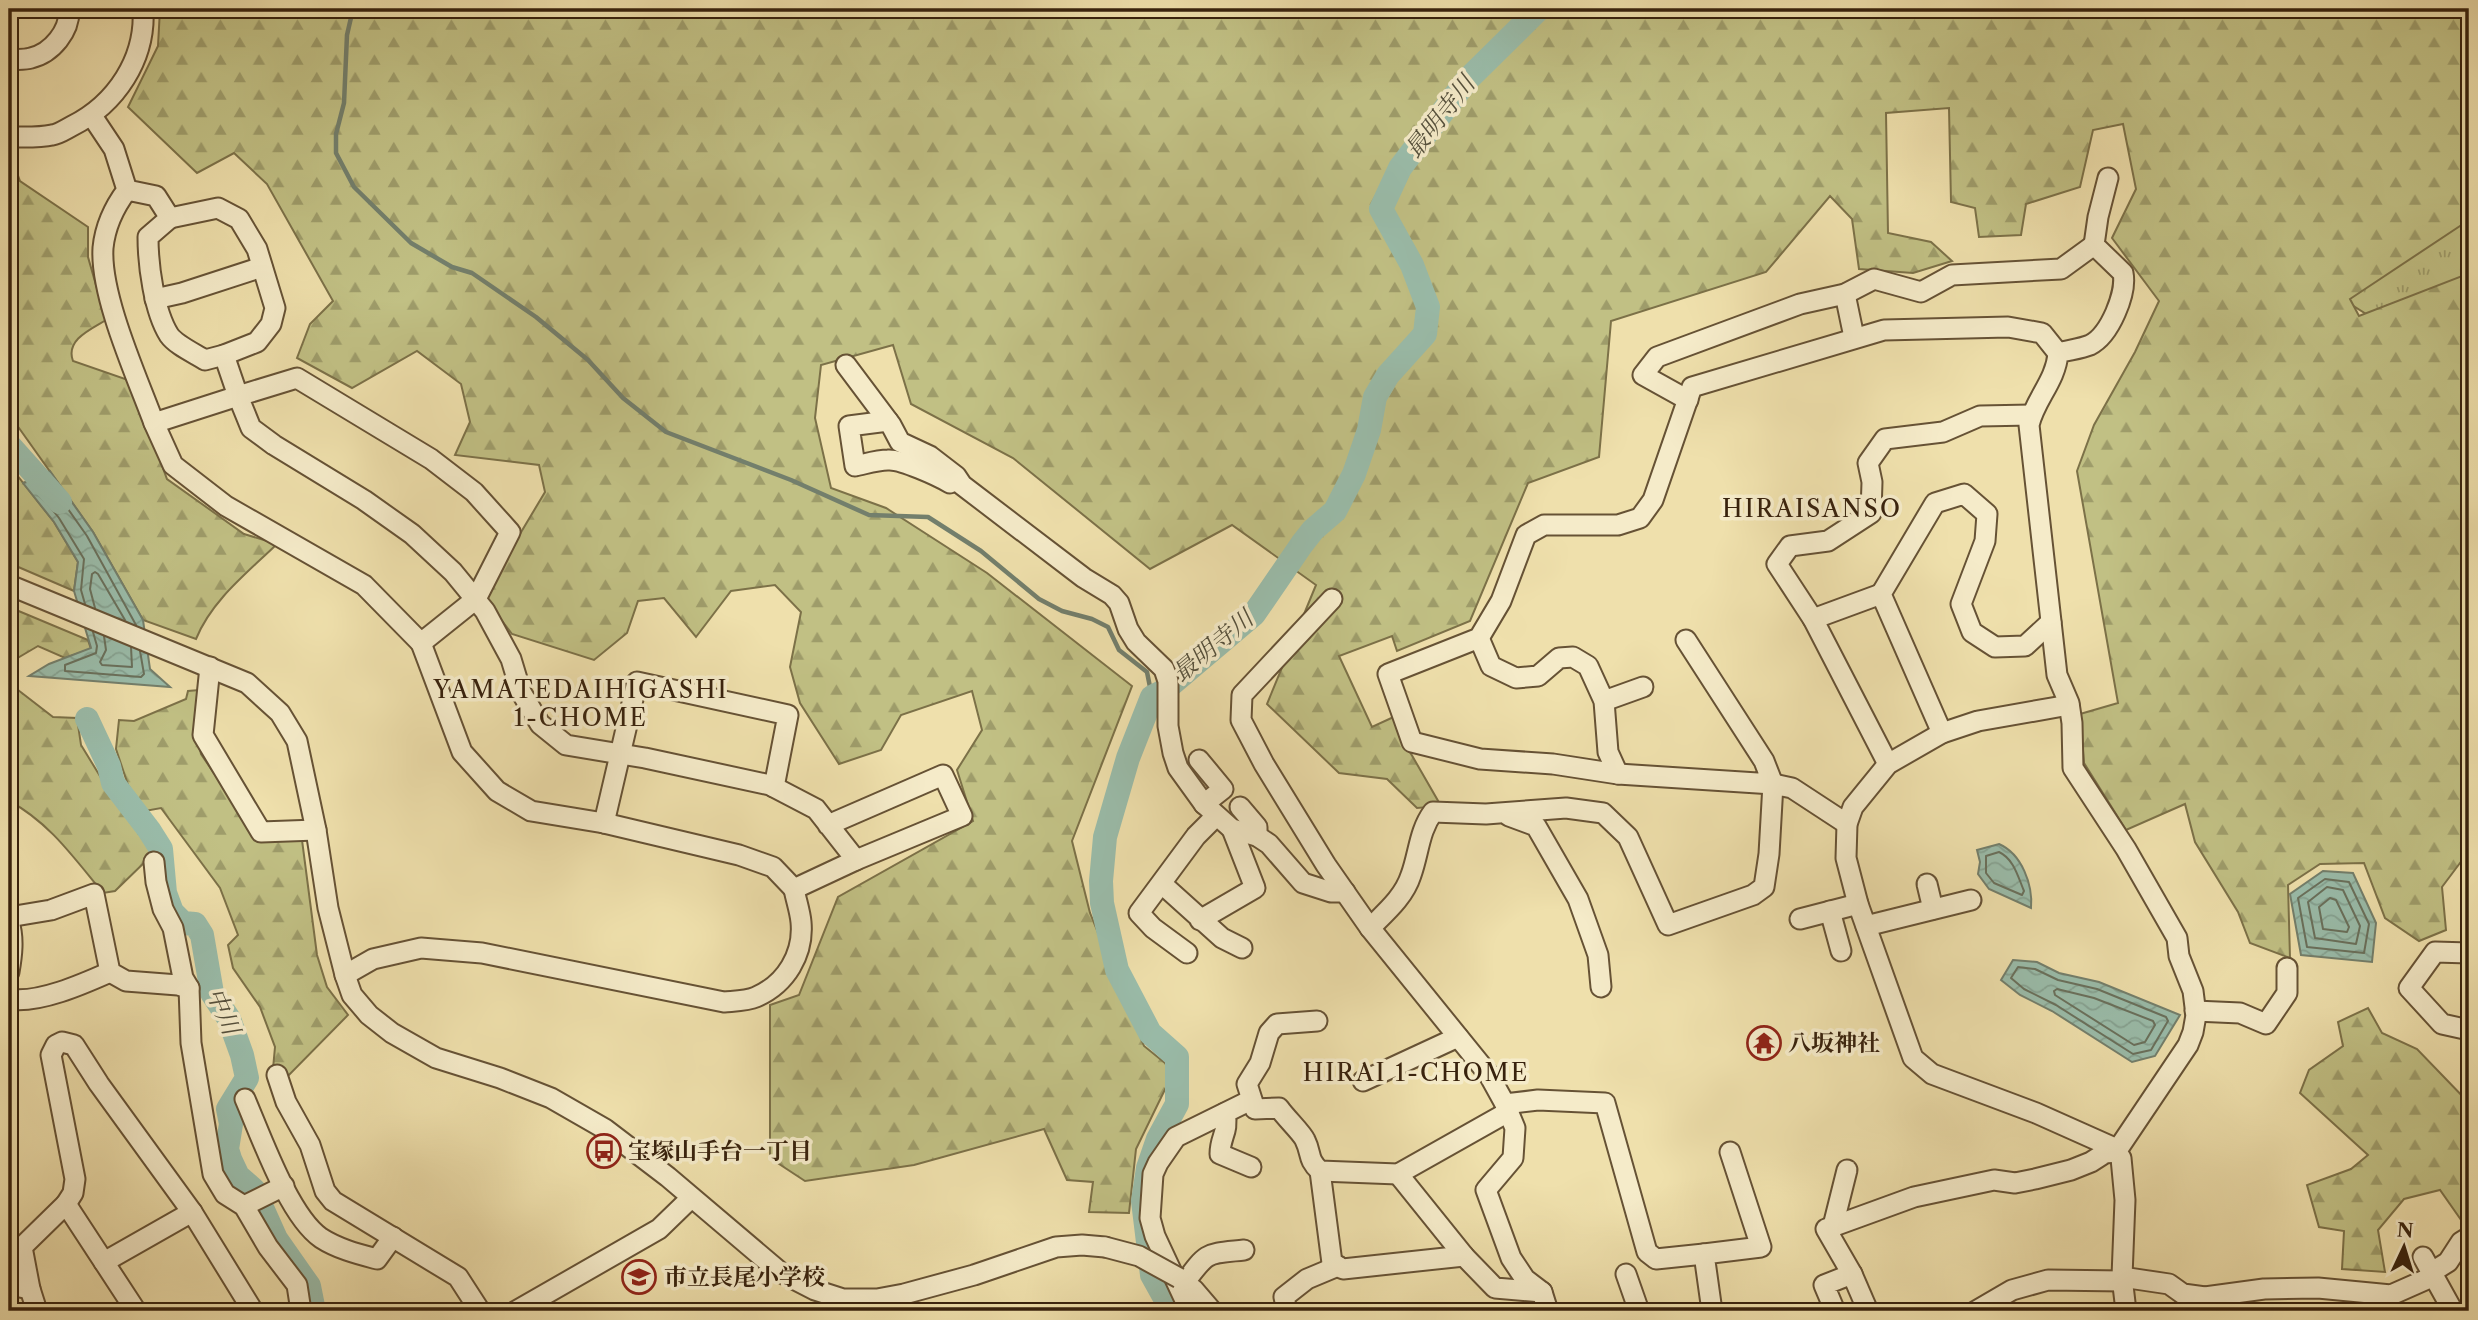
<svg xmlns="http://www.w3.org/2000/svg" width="2478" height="1320" font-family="'Libre Caslon Text','Noto Serif JP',serif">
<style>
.grass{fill:url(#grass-tufts);stroke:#7c7148;stroke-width:2}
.forest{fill:url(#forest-firs);stroke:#7c7148;stroke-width:2}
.water{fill:url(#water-waves);stroke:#737f6c;stroke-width:2}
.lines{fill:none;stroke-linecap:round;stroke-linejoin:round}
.shore{stroke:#69705c;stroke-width:2}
.stream{stroke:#737f6c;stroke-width:4.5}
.river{stroke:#9abdab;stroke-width:24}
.minor-casing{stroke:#665235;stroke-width:23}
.minor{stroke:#f5ebc9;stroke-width:19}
.minor-bridge-casing{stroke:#665235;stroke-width:23;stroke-linecap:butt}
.minor-bridge{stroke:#f5ebc9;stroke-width:19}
.labels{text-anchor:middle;stroke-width:7;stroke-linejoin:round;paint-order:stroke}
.poi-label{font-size:23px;font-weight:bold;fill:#38220d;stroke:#f5ebc9;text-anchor:start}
.water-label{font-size:24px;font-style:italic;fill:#55503c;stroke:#f5ebc9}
.neighbourhood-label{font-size:24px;letter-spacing:2px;fill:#38220d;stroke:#f5ebc9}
</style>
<defs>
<pattern id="grass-tufts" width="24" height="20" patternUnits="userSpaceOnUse" patternTransform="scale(1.75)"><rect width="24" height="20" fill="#c1c084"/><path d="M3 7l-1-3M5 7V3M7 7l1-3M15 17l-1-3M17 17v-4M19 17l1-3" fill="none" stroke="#9e9c6a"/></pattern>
<pattern id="forest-firs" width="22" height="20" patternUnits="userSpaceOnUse" patternTransform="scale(1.75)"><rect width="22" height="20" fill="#c1c084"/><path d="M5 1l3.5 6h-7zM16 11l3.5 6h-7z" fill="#9e9c6a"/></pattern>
<pattern id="water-waves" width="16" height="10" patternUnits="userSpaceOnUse" patternTransform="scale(1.75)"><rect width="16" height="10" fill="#9abdab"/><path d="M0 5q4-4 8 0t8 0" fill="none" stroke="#85a292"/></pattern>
</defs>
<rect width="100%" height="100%" fill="#efe0ac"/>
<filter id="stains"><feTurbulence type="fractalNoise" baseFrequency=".00286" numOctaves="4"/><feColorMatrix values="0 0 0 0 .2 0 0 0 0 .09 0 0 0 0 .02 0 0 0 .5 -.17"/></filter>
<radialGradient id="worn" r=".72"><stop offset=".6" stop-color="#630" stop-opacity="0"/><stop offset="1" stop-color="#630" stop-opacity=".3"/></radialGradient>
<path class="grass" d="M2469 217V379L2333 293Z"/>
<g class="forest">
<path d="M160 9H2469V220L2350 299 2359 316 2462 276 2469 303V851L2442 887 2446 930 2419 941 2385 918 2364 863 2320 864 2288 885 2290 958 2250 943 2238 912 2195 842 2185 804 2126 830 2084 763 2080 714 2118 703 2077 471 2094 425 2135 352 2159 301 2112 238 2136 189 2123 124 2093 130 2080 187 2026 204 2021 235 1979 237 1975 208 1951 202 1949 108 1886 113 1888 233 1931 242 1952 261 1913 273 1859 269 1852 219 1830 196 1766 272 1611 321 1599 457 1528 483 1470 621 1397 651 1392 636 1339 656 1372 727 1398 715 1410 752 1441 806 1417 808 1387 779 1339 773 1267 704 1316 585 1232 525 1150 569 1013 458 911 404 893 345 821 365 815 418 831 488 886 508 987 573 1132 686 1072 841 1090 913 1144 1046 1165 1063 1172 1075 1136 1149 1129 1213 1089 1212 1093 1182 1067 1180 1044 1129 914 1165 805 1181 770 1158V1005L799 995 838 897 973 821 957 770 982 730 972 691 901 715 881 750 839 764 800 703 790 667 801 612 775 585 731 591 696 637 664 598 638 601 627 633 594 660 512 634 483 596 545 492 539 465 455 455 470 422 461 384 417 351 352 388 297 358 310 324 333 301 267 184 234 153 197 173 128 107 158 46Z"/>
<path d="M9 151 20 181 88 227V257L106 320C91 329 65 340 73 361L131 381 167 479 244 534 277 544C247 573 212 600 196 639L143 620 93 532 9 414Z"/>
<path d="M9 465 54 522 78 562 74 591 9 563Z"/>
<path d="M9 607 88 640 91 649 65 658 38 646 9 663Z"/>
<path d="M9 683 53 717 77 718 81 745 114 799 152 845 149 858 115 891 103 893C74 858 49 822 9 801Z"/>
<path d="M199 690 196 729 201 754 259 840H302L317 955 327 987 348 1015 286 1078 273 1069 275 1047 260 1007 233 968 228 945 238 935 220 888 161 808 145 811 128 785 116 749 119 720 134 721 186 699 188 691Z"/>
<path d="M2368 1008 2382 1033 2417 1049 2469 1103V1119L2462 1128 2469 1143V1224L2466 1227 2440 1190 2404 1199 2378 1230 2385 1272 2342 1269 2344 1231 2319 1227 2307 1185 2351 1169 2368 1155 2300 1093 2309 1070 2343 1046 2338 1022Z"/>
</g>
<g class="water">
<path d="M50 471 93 532 143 620 150 669 170 687 29 676 49 664 91 648 74 591 78 562 54 522 23 483Z"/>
<path d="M1999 844C2022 854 2033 885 2031 908L1989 889 1978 874 1980 862 1977 850Z"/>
<path d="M2323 871 2353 873 2376 923 2372 962 2301 955 2290 894Z"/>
<path d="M2013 960 2037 962 2059 973 2099 982 2180 1015 2155 1056 2132 1062 2052 1011 2020 995 2001 980Z"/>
</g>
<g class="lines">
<g class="shore">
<path d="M85 604 81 590 84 559 59 518 36 489 37 484 45 481 49 482 87 536 136 625"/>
<path d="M95 608 90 589 92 574 95 572 98 574 125 620"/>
<path d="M93 632 97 646 96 653 65 665V671L141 677 144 674 140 651"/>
<path d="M104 636 106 650 100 662 102 665 132 667 131 647"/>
<path d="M1999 852C2014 859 2018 877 2024 891L2022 895 1994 883 1986 873V856Z"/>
<path d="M2325 879 2349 882 2369 924 2364 953 2307 947 2298 898Z"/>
<path d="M2327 887 2343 890 2360 926 2356 944 2315 938 2308 902Z"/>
<path d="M2330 898 2336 900 2349 927 2347 932 2323 929 2319 907Z"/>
<path d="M2018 967 2035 969 2058 980 2097 989 2166 1017 2168 1021 2151 1050 2133 1054 2056 1005 2024 989 2011 978Z"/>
<path d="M2057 989 2094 998 2153 1021 2155 1025 2145 1042 2134 1045 2055 995 2054 991Z"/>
</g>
<path class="stream" d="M353 9 347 35 344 103 336 134V153L354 187 411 243 452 267 472 273 536 317 588 360 623 398 666 432 791 480 869 515 928 517 981 551 1039 599 1062 611 1092 619 1108 627 1119 650 1147 672 1152 697"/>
<g class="river">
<path d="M9 445 60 502"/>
<path d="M87 719 109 766 113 783 149 830 161 849 165 893 172 912 183 923 195 924 202 935 212 993 229 1019 242 1055 247 1078 228 1109 231 1124 227 1149 230 1159 238 1176 254 1190 276 1239 309 1286 314 1311"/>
<path d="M1172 1311 1152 1275 1143 1201 1148 1168 1158 1139 1177 1104V1057L1150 1033 1117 970 1102 903 1101 881 1105 837 1128 758 1152 697 1162 692 1254 614 1302 544 1313 530 1335 511 1354 474 1369 430 1375 397 1388 375 1425 334 1428 307 1412 265 1381 209 1400 168 1467 80 1539 9"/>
</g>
<g class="minor-casing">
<g id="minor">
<path d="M9 60C16 59 24 60 31 58 52 53 70 31 69 9"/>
<path d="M92 116 114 149 127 190C115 206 105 227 103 248 100 296 137 377 154 423L238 396 224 355 205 360C194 353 176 345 169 335 154 311 148 265 148 237L170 218 156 196 127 190"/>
<path d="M9 137C22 137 39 138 52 135 59 134 66 129 72 126 116 104 146 59 143 9"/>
<path d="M170 218 218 208 239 219 257 249 275 308 271 324 257 342 224 355"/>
<path d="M1845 294 1854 337"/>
<path d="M155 299 182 293 262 267"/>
<path d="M846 365 891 425 900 442 930 456 956 476 962 485 1084 578 1112 595 1119 603 1128 629 1136 642 1164 669 1168 681V726L1173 753 1178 768 1204 804 1232 829 1257 836 1269 844 1303 883 1331 892H1345"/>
<path d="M1688 400 1643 375 1657 357 1800 304 1845 294 1874 279 1921 292 1952 275 2061 269 2094 245"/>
<path d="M888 421 849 426 855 466C865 464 877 460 888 460 901 459 938 476 950 483"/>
<path d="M154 423 173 465 226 506 364 585 421 643 476 599 510 532 474 492 431 459 297 378 238 396 251 428 274 445 364 500 412 534 453 572 485 611 511 659 521 692 540 724 566 745 645 758 770 785 816 809 856 860 962 816 943 775 828 825"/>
<path d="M9 585 247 683 280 713 297 741 316 830 328 908 345 975 352 995 369 1015 392 1033 436 1058 500 1078 551 1098 605 1129 668 1177 780 1272 815 1290 843 1299H877L904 1294 974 1275 1056 1247 1082 1245 1105 1247"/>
<path d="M1332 599 1242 695 1241 720 1264 764 1326 865 1370 928 1489 1075 1505 1104 1515 1128 1513 1158 1486 1190 1511 1258 1525 1279 1542 1292 1548 1311"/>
<path d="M1813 619 1881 594"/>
<path d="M1479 638 1491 666 1516 678 1538 676 1559 658 1573 657 1588 666 1604 701 1608 752 1618 774"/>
<path d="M1686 640 1764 761 1773 784 1618 774 1553 764 1480 759 1412 742 1388 674 1479 638 1501 601 1526 535 1544 525H1618L1640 518 1653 500 1692 387 1884 330 2008 327 2042 333 2058 353"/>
<path d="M421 643 462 752 497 791 531 811 604 823 739 855 773 867 794 889 856 860"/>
<path d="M210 667 203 735 261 832 316 830"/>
<path d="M1604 701 1643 687"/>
<path d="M2069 705 1978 721 1942 733 1888 764 1853 807 1847 824 1846 858 1858 904 1913 1058 1932 1074 2036 1113 2110 1146 2116 1152 2121 1158 2125 1200 2122 1277 2126 1311"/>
<path d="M1942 733 1881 594 1935 503 1964 494 1987 514 1985 541 1961 604 1972 632 1995 647 2025 646 2051 622"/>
<path d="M1199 760 1223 789 1204 804"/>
<path d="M1888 764 1813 619 1777 564 1790 546 1828 541 1871 513 1872 482 1868 463 1885 439 1943 432 1980 416 2031 415"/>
<path d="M1240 807 1257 827V836"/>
<path d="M1509 816 1536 826 1578 899 1598 955 1601 987"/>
<path d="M604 823 637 682 788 715 774 787"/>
<path d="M154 862 156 882 163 909 173 928 183 978 189 988 191 1043 213 1174 225 1194 244 1206 268 1247 297 1285 301 1311"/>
<path d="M1162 884 1222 938 1242 948"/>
<path d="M1927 884 1933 909"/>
<path d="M1830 911 1841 951"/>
<path d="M9 917 51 910 94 894 110 972 126 981 178 985 189 988"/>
<path d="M1800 919 1858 904"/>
<path d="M1200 920 1255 888 1232 829"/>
<path d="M9 922C14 938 12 955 9 972"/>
<path d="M1866 926 1971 900"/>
<path d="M1370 928C1386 912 1404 897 1411 875 1419 853 1419 831 1433 812L1486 814 1566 808 1603 813 1628 837 1668 925 1753 895 1764 887 1769 854 1773 784 1792 788 1847 824"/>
<path d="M1187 953 1153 928 1139 913 1196 836 1216 816"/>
<path d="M2469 953 2435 952 2409 988 2442 1024 2469 1030"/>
<path d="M345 975 373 959 421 948 482 953 724 1002C734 1001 747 1001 756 997 786 984 804 954 801 922 800 911 796 900 794 889"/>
<path d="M9 999C38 1004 83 984 110 972"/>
<path d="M2195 1011 2240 1013 2266 1024 2287 993V968"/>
<path d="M1317 1021 1277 1024 1269 1033 1260 1063 1247 1084 1255 1109 1279 1108C1285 1117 1302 1133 1305 1140 1312 1154 1307 1159 1320 1171L1398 1174 1508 1112"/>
<path d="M277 1075 286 1102 310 1145 325 1191 333 1201 458 1277 480 1311"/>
<path d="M1363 1081 1458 1037"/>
<path d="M245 1099C261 1136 289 1216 321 1238 338 1249 358 1254 377 1259L393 1237"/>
<path d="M1505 1104 1538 1100 1605 1103 1647 1252 1656 1259 1704 1254"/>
<path d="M1225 1113C1229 1133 1220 1136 1220 1154L1251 1167"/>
<path d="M1320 1171 1332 1263 1343 1269 1464 1256"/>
<path d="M1398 1174 1464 1256 1495 1288 1542 1292"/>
<path d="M66 1204 73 1193 75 1179 51 1055 56 1045 62 1042 74 1045 99 1084 192 1212 253 1311"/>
<path d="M244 1206 284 1186"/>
<path d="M1833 1226 1847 1170"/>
<path d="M2423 1257 2453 1311"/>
<path d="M104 1262 192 1212"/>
<path d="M2432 1272 2448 1262 2461 1242 2469 1237"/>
<path d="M1626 1274 1639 1311"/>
<path d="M1852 1274 1868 1311"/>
<path d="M2122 1277 2169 1284 2183 1294 2205 1297 2264 1289 2318 1288 2391 1295 2434 1276"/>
<path d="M1179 1278 1194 1290 1212 1311"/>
<path d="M1185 1282C1208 1251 1206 1254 1244 1250"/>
<path d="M9 1285 30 1289"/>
<path d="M37 1311 30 1289 22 1247 66 1204 136 1311"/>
<path d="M516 1311 659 1229 691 1198"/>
<path d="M1190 1311 1155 1236 1150 1218 1153 1174 1158 1163 1176 1137 1251 1100"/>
<path d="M1287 1311 1284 1297 1307 1279 1338 1266"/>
<path d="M1712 1311 1704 1254 1761 1247 1730 1152"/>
<path d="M1835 1311 1824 1285 1852 1274 1826 1229 1914 1197 1994 1180 2015 1183 2035 1179 2071 1170 2091 1162 2105 1153 2116 1152 2188 1045 2193 1032 2196 1015 2193 991 2179 956 2177 938 2126 849 2073 768 2072 723 2069 703 2057 675 2029 425C2035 399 2056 381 2058 353 2068 350 2080 349 2090 345 2110 335 2127 293 2123 273L2094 245 2098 217 2108 178"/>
<path d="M1976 1311 2012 1290 2048 1280 2123 1281"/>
</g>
</g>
<use href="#minor" class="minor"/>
<g class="minor-bridge-casing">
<path id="minor-bridge" d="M1105 1247 1139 1256 1179 1278"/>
</g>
<use href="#minor-bridge" class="minor-bridge"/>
</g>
<defs>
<g id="temple-ring" transform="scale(1.75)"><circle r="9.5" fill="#f5ebc9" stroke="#8f2418" stroke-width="1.5"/><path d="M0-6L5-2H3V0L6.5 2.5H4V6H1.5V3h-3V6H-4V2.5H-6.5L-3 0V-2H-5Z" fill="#8f2418"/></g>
<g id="bus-ring" transform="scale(1.75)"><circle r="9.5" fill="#f5ebc9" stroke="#8f2418" stroke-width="1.5"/><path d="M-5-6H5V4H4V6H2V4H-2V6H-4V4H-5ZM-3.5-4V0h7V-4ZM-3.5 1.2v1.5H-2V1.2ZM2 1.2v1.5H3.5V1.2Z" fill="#8f2418"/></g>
<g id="school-ring" transform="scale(1.75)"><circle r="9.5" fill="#f5ebc9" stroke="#8f2418" stroke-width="1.5"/><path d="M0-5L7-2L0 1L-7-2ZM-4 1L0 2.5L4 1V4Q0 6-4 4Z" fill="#8f2418"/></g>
</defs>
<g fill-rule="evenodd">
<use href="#temple-ring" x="1764" y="1043"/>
<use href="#bus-ring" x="604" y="1151"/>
<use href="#school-ring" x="639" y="1277"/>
</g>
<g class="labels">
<g class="poi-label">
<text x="1788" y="1051">八坂神社</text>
<text x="628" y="1159">宝塚山手台一丁目</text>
<text x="664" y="1285">市立長尾小学校</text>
</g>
<g class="water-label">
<text transform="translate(1440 117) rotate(-52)" y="8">最明寺川</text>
<text transform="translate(1213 646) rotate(-40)" y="8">最明寺川</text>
<text transform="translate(223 1011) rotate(67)" y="8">中川</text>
</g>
<g class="neighbourhood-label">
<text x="1812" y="517">HIRAISANSO</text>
<text x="581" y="698">YAMATEDAIHIGASHI<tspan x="581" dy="28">1-CHOME</tspan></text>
<text x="1416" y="1081">HIRAI 1-CHOME</text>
</g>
</g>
<rect width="2478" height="1320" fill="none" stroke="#efe0ac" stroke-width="35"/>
<rect x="10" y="10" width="2457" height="1299" fill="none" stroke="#38220d" stroke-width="3.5"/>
<rect x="18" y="18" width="2443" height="1285" fill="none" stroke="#38220d" stroke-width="2"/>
<g transform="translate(2404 1247) rotate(4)" stroke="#f5ebc9" stroke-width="5" paint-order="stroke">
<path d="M0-5L12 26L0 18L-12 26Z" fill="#38220d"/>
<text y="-10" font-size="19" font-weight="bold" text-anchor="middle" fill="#38220d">N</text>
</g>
<rect width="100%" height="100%" filter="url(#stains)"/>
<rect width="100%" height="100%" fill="url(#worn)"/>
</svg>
